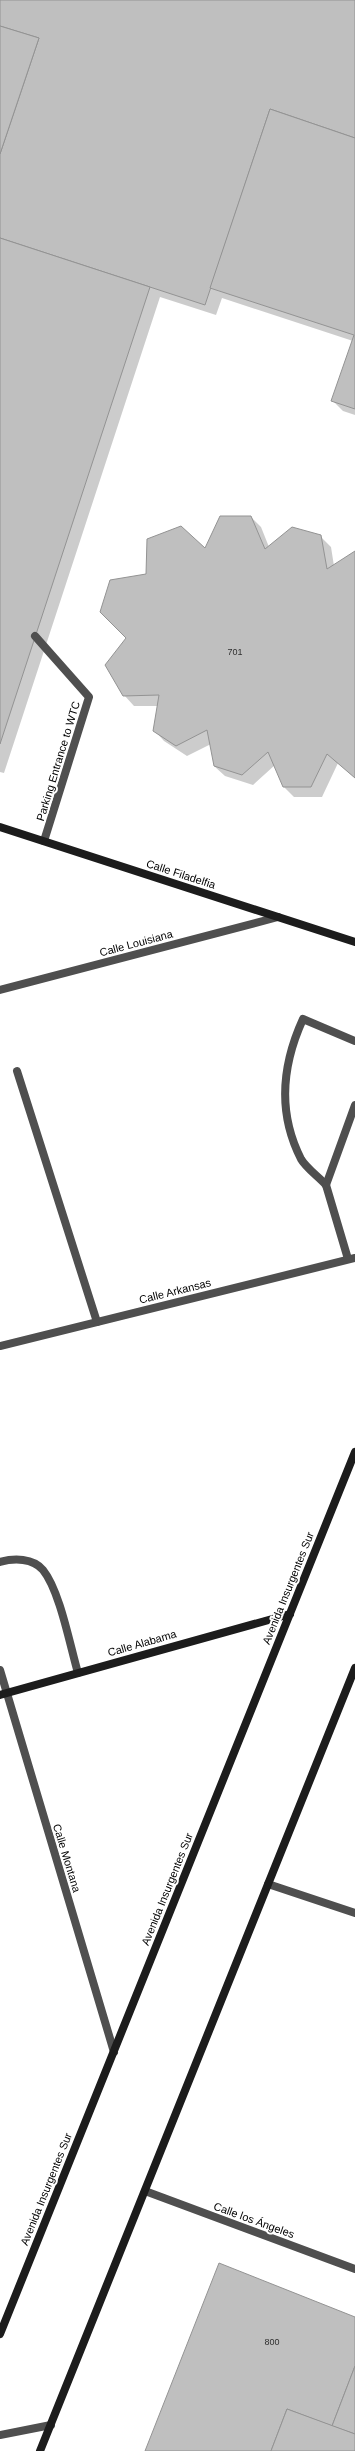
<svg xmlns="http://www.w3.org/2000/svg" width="355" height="2451" font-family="Helvetica,sans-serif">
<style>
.shadow{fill:#0003}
.building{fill:#bfbfbf;stroke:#939393}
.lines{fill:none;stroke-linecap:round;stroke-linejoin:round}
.lane{stroke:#4f4f4f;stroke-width:8}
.street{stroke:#4f4f4f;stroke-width:8}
.secondary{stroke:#1c1c1c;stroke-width:8}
.labels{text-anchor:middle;stroke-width:4;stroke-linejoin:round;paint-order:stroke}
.number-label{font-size:9px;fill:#303030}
.street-label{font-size:11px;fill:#000;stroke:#fff}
</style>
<rect width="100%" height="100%" fill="#fff"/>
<g class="shadow">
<path d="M0 0H355V415L343 411 333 401 353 341 222 298 216 315 160 297 4 773 0 772Z"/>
<path d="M251 517 261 527 269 547 320 536 331 547 334 566 355 552V778L338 763 322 797H294L284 787 275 765 253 785 225 776 214 766 211 744 187 756 164 741 154 730 158 706H134L124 695 127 638 147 575 206 550Z"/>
</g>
<g class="building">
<path d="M0 0H355V138L270 109 205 305 0 238V154L39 38 0 26Z"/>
<path d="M0 26 39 38 0 154Z"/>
<path d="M270 109 355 138V409L331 401 354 335 210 288Z"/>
<path d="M0 238 150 287 0 744Z"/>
<path d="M220 516H251L265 549 292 527 321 535 327 569 355 551V778L327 754 311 787H283L268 752 242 775 214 766 207 730 176 746 153 731 159 695 123 696 105 665 126 638 100 612 110 580 146 574 147 539 181 526 205 548Z"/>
<path d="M219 2263 355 2317V2366L332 2426 287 2409 271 2451H145Z"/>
<path d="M355 2366V2434L332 2426Z"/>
<path d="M287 2409 355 2434V2451H271Z"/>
</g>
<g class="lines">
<g class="lane">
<path d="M35 636 89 697 44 841"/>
<path d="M17 1071 97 1322"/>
<path d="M326 1185C319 1177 306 1168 301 1159 277 1112 282 1065 303 1019L355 1041"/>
<path d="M348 1259 326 1185 355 1105"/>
<path d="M0 1562C14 1558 33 1558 43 1570 60 1591 70 1646 78 1673"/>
</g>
<g class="street">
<path d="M0 990 278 917"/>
<path d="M0 1346 355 1258"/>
<path d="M0 1670 114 2052"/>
<path d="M268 1884 355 1913"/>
<path d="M145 2191 355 2269"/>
<path d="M0 2435 51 2425"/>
</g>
<g class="secondary">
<path d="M0 827 355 942"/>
<path d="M0 1695 290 1614"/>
<path d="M0 2334 355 1452"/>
<path d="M40 2451 355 1668"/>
</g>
</g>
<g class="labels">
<g class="number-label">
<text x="235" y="655">701</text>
<text x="272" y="2345">800</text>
</g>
<g class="street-label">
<text transform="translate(58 761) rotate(-73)" y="4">Parking Entrance to WTC</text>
<text transform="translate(181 874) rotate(18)" y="4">Calle Filadelfia</text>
<text transform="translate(136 943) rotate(-15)" y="4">Calle Louisiana</text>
<text transform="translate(175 1291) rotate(-14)" y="4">Calle Arkansas</text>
<text transform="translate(288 1588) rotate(-68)" y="4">Avenida Insurgentes Sur</text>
<text transform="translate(142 1643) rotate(-16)" y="4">Calle Alabama</text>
<text transform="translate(67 1858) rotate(73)" y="4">Calle Montana</text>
<text transform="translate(167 1889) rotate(-68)" y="4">Avenida Insurgentes Sur</text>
<text transform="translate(46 2189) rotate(-68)" y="4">Avenida Insurgentes Sur</text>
<text transform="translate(254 2220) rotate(20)" y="4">Calle los Ángeles</text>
</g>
</g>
</svg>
